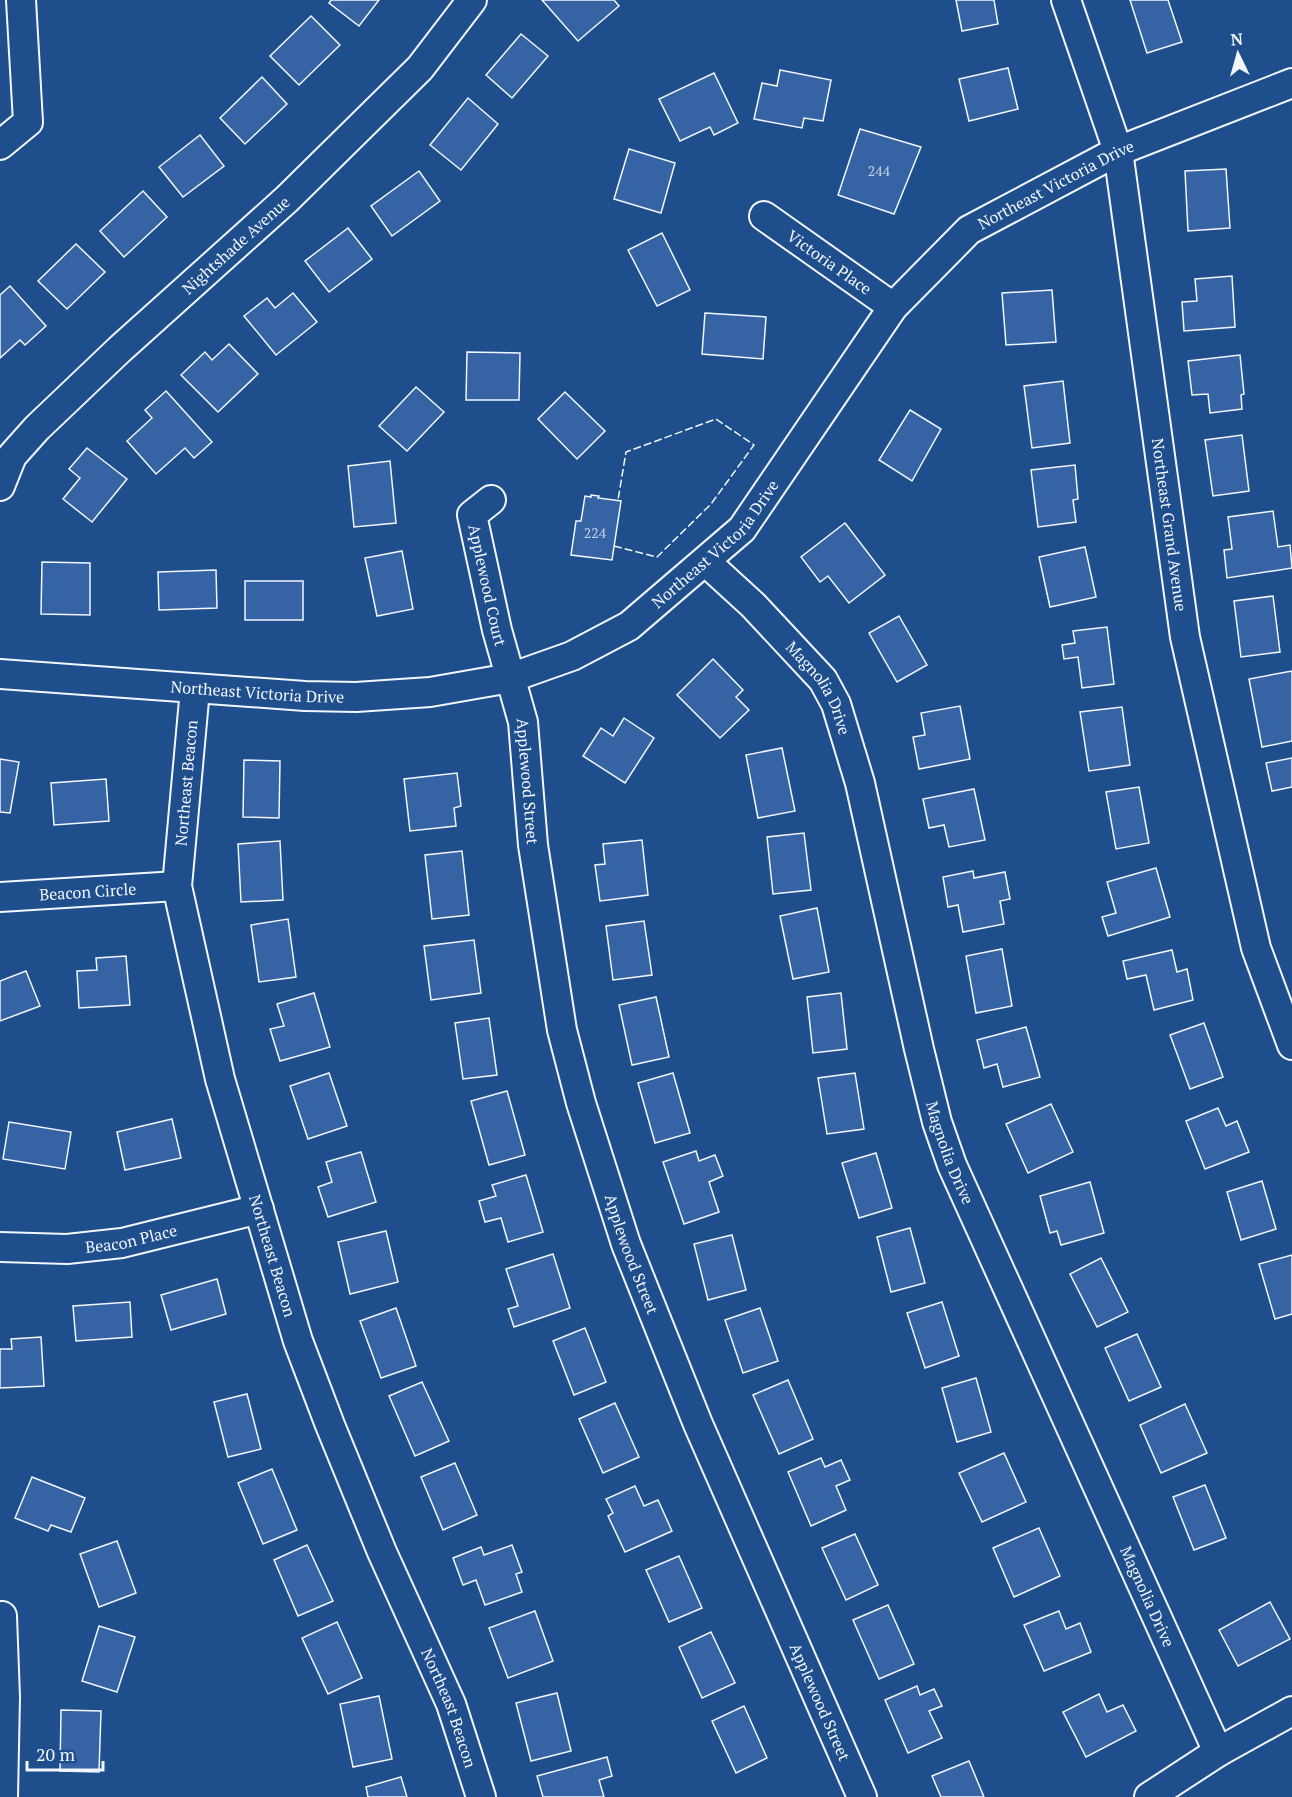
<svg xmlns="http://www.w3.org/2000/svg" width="1292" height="1797" font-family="'PT Serif',serif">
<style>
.building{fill:#3563a3;stroke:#f2f6ff;stroke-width:1.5}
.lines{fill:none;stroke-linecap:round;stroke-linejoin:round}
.minor-casing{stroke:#f2f6ff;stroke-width:32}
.minor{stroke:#1f4e8c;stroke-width:28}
.fence{stroke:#f2f6ff;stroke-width:1.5;stroke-dasharray:8 3;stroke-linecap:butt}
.labels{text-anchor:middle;stroke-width:4.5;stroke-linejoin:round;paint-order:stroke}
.number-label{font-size:14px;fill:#c3d1e8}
.street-label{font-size:16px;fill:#f2f6ff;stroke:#1f4e8c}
</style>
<rect width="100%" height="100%" fill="#1f4e8c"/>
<g class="building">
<path d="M331 0H379L359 26 329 3Z"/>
<path d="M542 0H614L619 6 578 41Z"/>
<path d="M956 0H994L998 24 962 31Z"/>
<path d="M1130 0H1168L1182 42 1147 53Z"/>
<path d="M311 16 340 45 299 85 270 56Z"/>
<path d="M521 34 548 56 512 98 486 75Z"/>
<path d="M1008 68 1018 109 969 121 959 79Z"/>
<path d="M780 70 831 80 823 121 804 118 802 128 754 119 762 83 777 86Z"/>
<path d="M714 73 738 123 714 135 710 127 680 141 659 99Z"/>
<path d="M262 77 287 104 245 144 220 118Z"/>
<path d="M468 98 498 124 461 170 430 145Z"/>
<path d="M860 129 921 147 894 214 838 195Z"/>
<path d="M200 135 224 166 183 197 159 167Z"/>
<path d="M629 149 675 163 661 213 614 199Z"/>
<path d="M1226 169 1230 228 1188 231 1185 171Z"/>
<path d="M419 171 440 201 392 236 371 206Z"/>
<path d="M143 191 167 217 124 257 100 231Z"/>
<path d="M348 228 372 259 329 292 305 261Z"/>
<path d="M662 233 690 290 657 306 628 250Z"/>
<path d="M76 244 105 272 67 309 38 281Z"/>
<path d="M1232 276 1235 327 1184 331 1182 302 1197 301 1195 279Z"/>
<path d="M10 286 46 326 25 345 20 340 0 358V295Z"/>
<path d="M1052 290 1056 342 1006 345 1002 293Z"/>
<path d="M293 293 317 322 276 355 244 316 267 298 275 308Z"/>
<path d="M705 313 766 317 763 359 702 354Z"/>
<path d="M229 344 258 374 218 412 181 375 205 352 212 360Z"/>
<path d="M467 352 520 353 519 400H466Z"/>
<path d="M1240 355 1244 394 1241 395 1242 409 1210 413 1208 394 1192 395 1188 361Z"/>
<path d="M1063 381 1070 443 1032 448 1024 386Z"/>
<path d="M416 387 444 412 407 451 379 426Z"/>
<path d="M166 391 212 442 194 458 185 448 156 474 127 441 152 418 145 410Z"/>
<path d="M565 392 605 431 577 459 538 419Z"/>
<path d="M910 410 941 429 912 481 879 460Z"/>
<path d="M1242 435 1249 491 1213 496 1205 440Z"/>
<path d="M87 448 127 479 92 522 63 499 80 478 69 469Z"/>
<path d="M390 461 396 523 354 527 348 466Z"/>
<path d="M1075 465 1078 499 1073 500 1076 522 1038 527 1031 470Z"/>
<path d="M591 495 599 496 598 498 621 501 612 560 571 555 576 521H581L585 496 591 497Z"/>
<path d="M1273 511 1278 547 1290 545 1292 568 1227 578 1224 550 1232 549 1228 517Z"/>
<path d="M845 523 885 575 849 603 828 576 820 582 801 557Z"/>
<path d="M1085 547 1096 597 1050 607 1039 557Z"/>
<path d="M402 551 413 609 377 616 365 558Z"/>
<path d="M42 562 90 563V615L41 614Z"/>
<path d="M216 570 217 608 159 610 158 572Z"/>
<rect x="245" y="581" width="58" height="39"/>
<path d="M1273 596 1280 652 1241 657 1234 601Z"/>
<path d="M899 616 927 665 897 682 869 633Z"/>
<path d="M1107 627 1114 684 1082 688 1078 657 1064 659 1062 645 1075 643 1073 631Z"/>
<path d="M713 659 743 690 736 697 749 710 720 738 677 695Z"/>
<path d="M1292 671V741L1262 747 1249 679Z"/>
<path d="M960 706 970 759 919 769 913 737 925 735 921 713Z"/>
<path d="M1122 707 1130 765 1089 771 1080 712Z"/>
<path d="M624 718 654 738 625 783 583 756 601 728 613 736Z"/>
<path d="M782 748 795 811 758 818 746 755Z"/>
<path d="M1292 758V787L1272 791 1266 763Z"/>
<path d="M0 759 19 762 10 813 0 812Z"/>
<path d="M244 760 280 761 279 818 243 817Z"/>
<path d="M457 773 461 806 454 808 456 826 410 831 404 779Z"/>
<path d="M106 779 109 821 54 825 51 783Z"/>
<path d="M1139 787 1149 843 1116 849 1106 792Z"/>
<path d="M974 789 985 840 949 847 944 825 929 828 923 799Z"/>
<path d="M804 833 811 890 773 894 767 837Z"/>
<path d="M642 840 648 895 600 901 595 865 605 864 603 844Z"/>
<path d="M280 841 283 900 241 902 238 844Z"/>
<path d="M462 851 469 915 432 919 425 855Z"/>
<path d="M1156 868 1170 917 1108 936 1102 917 1116 913 1107 882Z"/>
<path d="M973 871 974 878 1005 872 1010 899 1000 901 1004 924 963 932 958 905 948 907 943 877Z"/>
<path d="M817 908 829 972 793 979 780 916Z"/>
<path d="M288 919 296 977 259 982 251 925Z"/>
<path d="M644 921 652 975 613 980 606 926Z"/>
<path d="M474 940 481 993 431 1000 424 946Z"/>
<path d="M1002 949 1012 1006 976 1013 966 956Z"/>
<path d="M1172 950 1177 972 1187 969 1193 1000 1154 1010 1146 975 1127 979 1123 961Z"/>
<path d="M126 956 130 1005 79 1008 77 971 97 970 96 958Z"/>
<path d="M26 971 40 1006 0 1021V981Z"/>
<path d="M314 993 330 1047 280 1061 270 1029 284 1026 277 1004Z"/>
<path d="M841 993 847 1049 813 1053 807 997Z"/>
<path d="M656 997 669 1057 632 1065 619 1005Z"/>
<path d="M489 1018 497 1075 463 1079 455 1023Z"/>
<path d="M1204 1023 1223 1077 1190 1089 1170 1035Z"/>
<path d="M1026 1027 1040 1077 1003 1087 997 1064 984 1068 977 1040Z"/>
<path d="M329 1073 347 1126 308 1139 290 1086Z"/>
<path d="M673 1073 690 1133 655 1143 638 1083Z"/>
<path d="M855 1073 864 1129 827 1134 818 1078Z"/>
<path d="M507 1091 525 1155 489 1165 471 1101Z"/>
<path d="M1051 1104 1073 1152 1028 1173 1006 1124Z"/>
<path d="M1218 1108 1226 1126 1237 1121 1249 1152 1205 1169 1186 1121Z"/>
<path d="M172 1119 181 1158 125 1170 117 1132Z"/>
<path d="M9 1122 71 1132 65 1169 3 1159Z"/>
<path d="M696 1151 699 1161 715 1155 723 1176 709 1182 719 1212 684 1224 663 1162Z"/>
<path d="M361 1152 376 1202 328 1217 318 1187 332 1182 326 1162Z"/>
<path d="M876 1153 892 1208 859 1218 842 1163Z"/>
<path d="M526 1175 543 1232 508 1242 501 1218 485 1222 479 1201 496 1196 492 1185Z"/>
<path d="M1262 1181 1276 1229 1241 1240 1227 1192Z"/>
<path d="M1090 1182 1104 1233 1061 1245 1057 1231 1050 1233 1040 1196Z"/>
<path d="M910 1228 925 1283 891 1292 877 1237Z"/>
<path d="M386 1231 398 1282 350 1294 338 1242Z"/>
<path d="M732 1235 746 1290 708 1300 694 1244Z"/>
<path d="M553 1254 570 1308 514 1327 508 1309 518 1306 506 1269Z"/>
<path d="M1292 1255V1314L1275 1319 1259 1264Z"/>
<path d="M1101 1258 1128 1312 1097 1327 1070 1274Z"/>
<path d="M217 1279 226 1314 171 1330 161 1295Z"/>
<path d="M130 1302 132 1337 76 1341 73 1306Z"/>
<path d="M942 1302 959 1356 925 1368 907 1313Z"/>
<path d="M396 1308 416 1366 381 1378 360 1321Z"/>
<path d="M760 1308 778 1361 743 1373 725 1320Z"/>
<path d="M585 1328 606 1382 574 1395 553 1341Z"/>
<path d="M1137 1334 1161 1387 1129 1401 1105 1348Z"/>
<path d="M41 1337 44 1386 0 1388V1349H12L11 1339Z"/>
<path d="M976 1378 991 1432 957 1442 942 1388Z"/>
<path d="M788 1380 813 1439 779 1454 753 1395Z"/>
<path d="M422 1382 449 1441 415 1456 389 1396Z"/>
<path d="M247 1394 261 1449 228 1457 214 1402Z"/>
<path d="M615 1403 639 1457 603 1473 579 1419Z"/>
<path d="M1185 1404 1207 1453 1161 1473 1140 1425Z"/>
<path d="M1004 1453 1026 1502 982 1522 959 1473Z"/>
<path d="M821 1458 825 1467 841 1460 850 1480 836 1486 846 1510 811 1526 788 1472Z"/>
<path d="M455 1463 477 1515 443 1530 421 1477Z"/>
<path d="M272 1469 297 1530 263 1544 238 1483Z"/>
<path d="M32 1477 85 1498 71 1532 51 1525 48 1531 15 1518Z"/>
<path d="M1205 1485 1226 1538 1194 1550 1173 1497Z"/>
<path d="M635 1486 644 1506 658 1500 672 1531 625 1552 608 1516 613 1513 606 1499Z"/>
<path d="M1039 1528 1060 1576 1014 1597 993 1548Z"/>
<path d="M855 1534 878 1585 846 1600 822 1548Z"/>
<path d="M117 1541 136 1593 99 1607 80 1554Z"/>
<path d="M307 1545 333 1601 298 1616 274 1560Z"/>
<path d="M512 1545 522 1572 516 1574 522 1592 485 1605 476 1580 463 1585 453 1558 481 1547 484 1555Z"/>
<path d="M679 1556 702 1608 669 1622 646 1570Z"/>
<path d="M1270 1602 1290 1639 1238 1666 1219 1630Z"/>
<path d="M888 1605 914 1664 879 1679 853 1620Z"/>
<path d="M535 1611 553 1661 508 1678 489 1628Z"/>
<path d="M1059 1611 1066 1629 1080 1623 1091 1652 1044 1671 1024 1625Z"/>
<path d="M337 1622 362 1678 328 1694 302 1638Z"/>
<path d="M99 1626 135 1637 117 1692 82 1681Z"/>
<path d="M711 1632 735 1683 702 1698 679 1647Z"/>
<path d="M917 1686 920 1695 934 1689 942 1706 929 1711 942 1738 908 1753 885 1700Z"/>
<path d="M557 1693 571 1751 531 1761 516 1703Z"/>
<path d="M1099 1694 1107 1712 1123 1705 1136 1731 1086 1757 1063 1712Z"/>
<path d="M379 1696 392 1759 353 1767 340 1704Z"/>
<path d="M744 1706 767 1758 736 1773 712 1721Z"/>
<path d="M61 1710 101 1711 99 1772 60 1771Z"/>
<path d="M607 1757 612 1776 599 1780 604 1797H543L537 1776Z"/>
<path d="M969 1761 984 1797H941L932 1776Z"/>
<path d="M401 1777 407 1797H368L366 1787Z"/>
</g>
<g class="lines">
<g class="minor-casing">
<g id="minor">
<path id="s1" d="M1066 0 1118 151 1185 637 1256 948 1292 1045"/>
<path d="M0 145 28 122 21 0"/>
<path id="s2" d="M764 216 893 307"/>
<path id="s3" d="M0 486 12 456 37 428 120 349 287 199 420 68 472 0"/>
<path id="s4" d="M491 500 472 515 497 630 523 722 533 845 562 1030 581 1103 626 1244 698 1424 862 1797"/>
<path id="s5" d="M706 562 753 605 823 680 836 704 860 783 919 1049 937 1122 952 1165 1218 1752"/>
<path id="s6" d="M0 674 305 696 356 697 430 692 510 678 572 656 629 626 742 529 893 307 969 230 1118 151 1292 83"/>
<path id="s7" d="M195 689 177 886 220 1079 298 1341 330 1425 382 1552 451 1704 481 1797"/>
<path id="s8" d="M0 897 177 886"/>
<path id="s9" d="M0 1247 67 1249 122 1243 259 1209"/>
<path d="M2 1616 5 1697 3 1797"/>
<path d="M1149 1797 1218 1752 1292 1711"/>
</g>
</g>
<use href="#minor" class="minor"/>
<path class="fence" d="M614 546 657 557 711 504 754 445 716 419 626 452 618 500"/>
</g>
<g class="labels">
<g class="number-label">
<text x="879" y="176">244</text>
<text x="595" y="538">224</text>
</g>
<g class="street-label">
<text dy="6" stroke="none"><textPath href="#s6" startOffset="1266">Northeast Victoria Drive</textPath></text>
<text dy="6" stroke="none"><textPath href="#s3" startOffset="340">Nightshade Avenue</textPath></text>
<text dy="6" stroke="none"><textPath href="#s2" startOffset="80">Victoria Place</textPath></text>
<text dy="6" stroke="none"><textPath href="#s1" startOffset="537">Northeast Grand Avenue</textPath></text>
<text dy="6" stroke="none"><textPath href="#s6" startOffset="762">Northeast Victoria Drive</textPath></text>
<text dy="6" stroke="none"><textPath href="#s4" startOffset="96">Applewood Court</textPath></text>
<text dy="6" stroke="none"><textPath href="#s5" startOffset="171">Magnolia Drive</textPath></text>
<text dy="6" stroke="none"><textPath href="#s6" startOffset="258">Northeast Victoria Drive</textPath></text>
<text dy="6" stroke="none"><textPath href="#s4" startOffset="297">Applewood Street</textPath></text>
<text transform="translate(186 783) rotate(-85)" y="6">Northeast Beacon</text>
<text dy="6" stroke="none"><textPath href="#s8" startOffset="88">Beacon Circle</textPath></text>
<text dy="6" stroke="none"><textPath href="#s5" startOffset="657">Magnolia Drive</textPath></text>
<text dy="6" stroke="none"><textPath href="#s9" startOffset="132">Beacon Place</textPath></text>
<text dy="6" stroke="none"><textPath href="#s4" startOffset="783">Applewood Street</textPath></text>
<text dy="6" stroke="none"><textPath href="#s7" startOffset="580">Northeast Beacon</textPath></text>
<text dy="6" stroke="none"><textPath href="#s5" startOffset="1143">Magnolia Drive</textPath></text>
<text dy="6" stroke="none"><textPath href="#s4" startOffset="1269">Applewood Street</textPath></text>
<text dy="6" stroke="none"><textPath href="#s7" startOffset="1066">Northeast Beacon</textPath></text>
</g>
</g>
<g transform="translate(1238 54) rotate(355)" stroke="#1f4e8c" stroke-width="4.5" paint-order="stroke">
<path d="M0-4.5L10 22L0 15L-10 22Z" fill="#f2f6ff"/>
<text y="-9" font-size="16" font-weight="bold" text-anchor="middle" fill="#f2f6ff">N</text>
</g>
<path d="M27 1761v9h76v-9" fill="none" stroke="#f2f6ff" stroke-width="3"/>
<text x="36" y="1761" font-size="18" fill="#f2f6ff" stroke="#1f4e8c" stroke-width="4.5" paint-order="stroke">20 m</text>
</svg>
